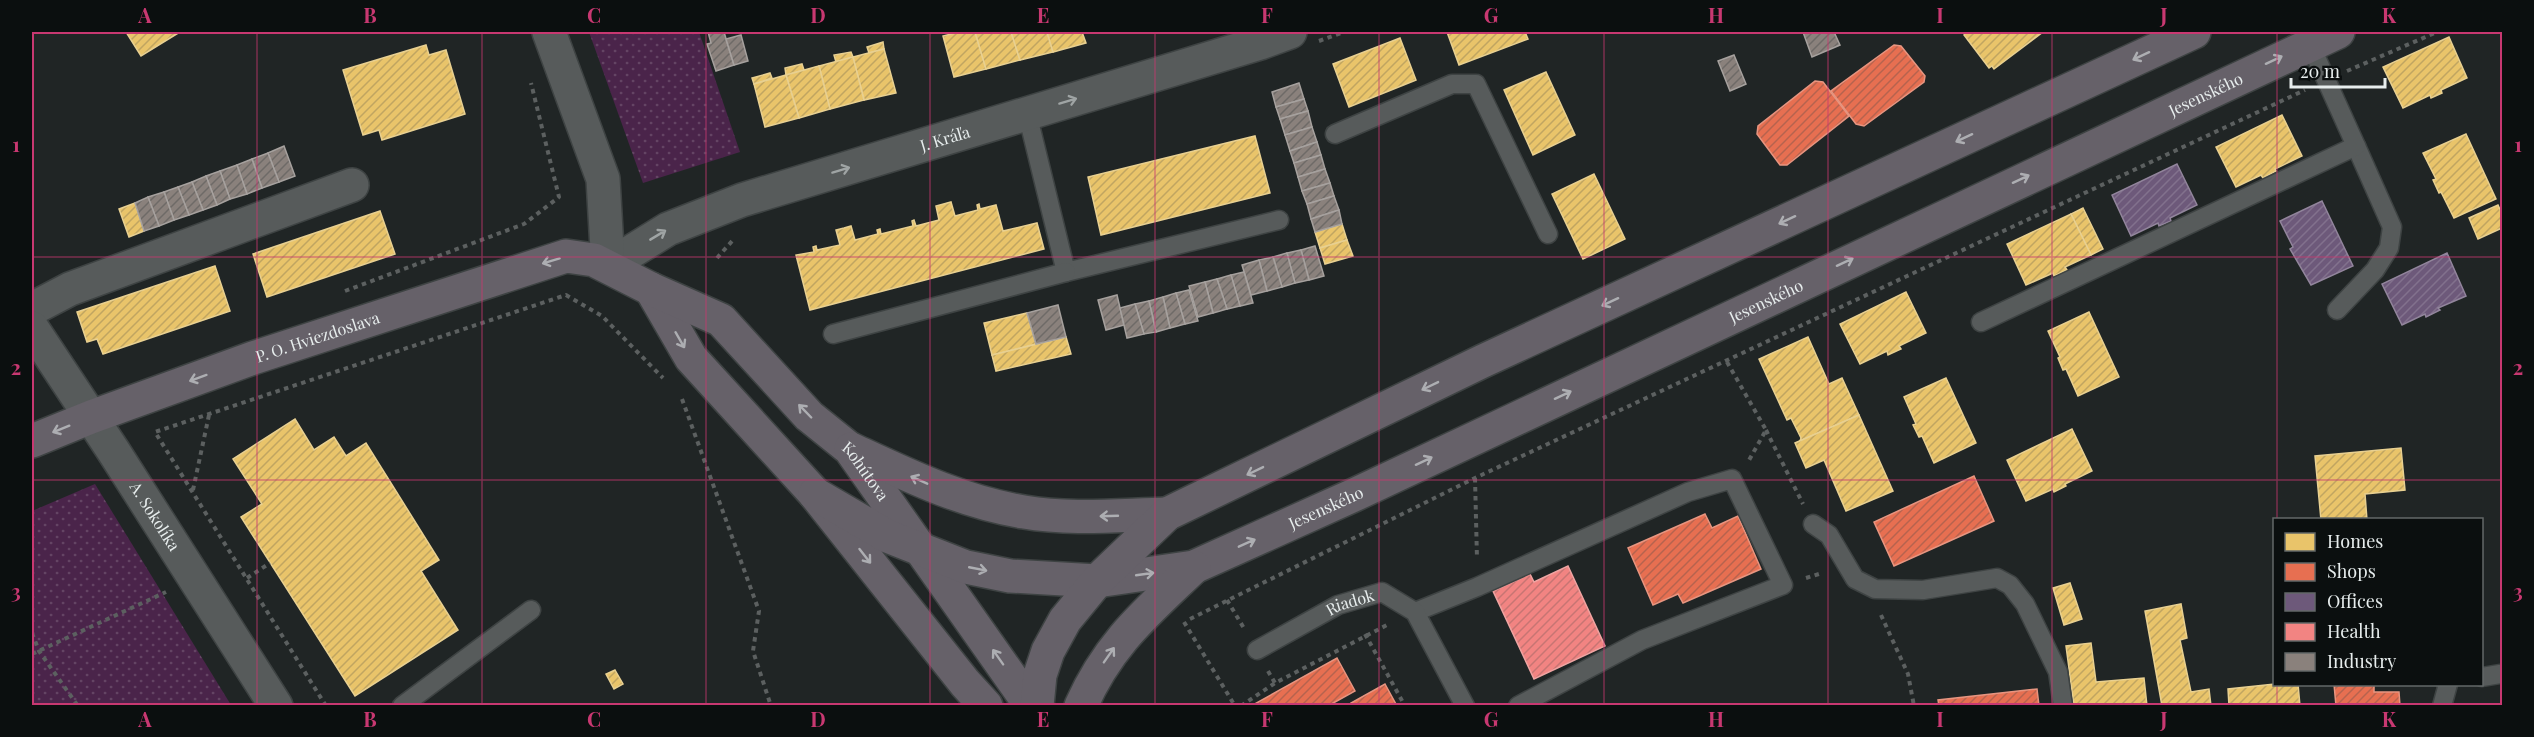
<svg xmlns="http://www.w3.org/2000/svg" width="2534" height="737" font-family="'Playfair Display',serif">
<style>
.park{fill:url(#park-dots)}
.homes{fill:url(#homes-hatch);stroke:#e8d091;stroke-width:1.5}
.shops{fill:url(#shops-hatch);stroke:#e79580;stroke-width:1.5}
.offices{fill:url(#offices-hatch);stroke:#92859c;stroke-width:1.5}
.health{fill:url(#health-hatch);stroke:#efa4a2;stroke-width:1.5}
.industry{fill:url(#industry-hatch);stroke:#a6a19e;stroke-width:1.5}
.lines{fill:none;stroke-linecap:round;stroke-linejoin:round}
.service-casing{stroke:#3e4343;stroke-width:21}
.minor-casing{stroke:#3e4343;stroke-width:36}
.tertiary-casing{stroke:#3e4343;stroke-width:36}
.primary-casing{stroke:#3e4343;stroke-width:36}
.path{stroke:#5c6060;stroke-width:4;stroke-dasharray:4.5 4.5;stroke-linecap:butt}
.service{stroke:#575b5b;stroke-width:18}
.minor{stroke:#575b5b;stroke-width:33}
.tertiary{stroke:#575b5b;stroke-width:33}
.primary{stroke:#666169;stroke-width:33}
.oneway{stroke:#adaeb2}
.oneway2{stroke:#9fa4a4}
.grid{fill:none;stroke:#c83871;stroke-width:1.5;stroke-opacity:0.55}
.labels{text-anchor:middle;stroke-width:6;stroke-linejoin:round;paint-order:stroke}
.street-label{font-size:16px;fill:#e7eded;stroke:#0b0f0f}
.neatline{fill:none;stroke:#c83871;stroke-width:2}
.grid-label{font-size:20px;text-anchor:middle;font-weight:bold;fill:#c83871}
</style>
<defs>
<pattern id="park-dots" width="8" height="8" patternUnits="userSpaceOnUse" patternTransform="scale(1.5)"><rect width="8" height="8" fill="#4a244a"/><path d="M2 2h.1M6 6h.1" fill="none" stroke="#644464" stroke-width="1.8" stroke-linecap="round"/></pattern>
<pattern id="homes-hatch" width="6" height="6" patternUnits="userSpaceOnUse" patternTransform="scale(1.5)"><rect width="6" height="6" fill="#e9c46a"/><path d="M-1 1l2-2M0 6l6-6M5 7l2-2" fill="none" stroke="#c0a561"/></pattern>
<pattern id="shops-hatch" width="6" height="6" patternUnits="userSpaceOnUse" patternTransform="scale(1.5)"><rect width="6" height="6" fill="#e76f51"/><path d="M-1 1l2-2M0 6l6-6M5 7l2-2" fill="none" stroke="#b6634e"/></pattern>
<pattern id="offices-hatch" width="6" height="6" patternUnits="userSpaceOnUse" patternTransform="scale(1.5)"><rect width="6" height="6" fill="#6d597a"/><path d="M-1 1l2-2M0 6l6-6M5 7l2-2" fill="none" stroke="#82718d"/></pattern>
<pattern id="health-hatch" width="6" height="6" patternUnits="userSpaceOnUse" patternTransform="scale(1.5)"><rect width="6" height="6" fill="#f28482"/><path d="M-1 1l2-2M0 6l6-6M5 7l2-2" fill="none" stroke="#c77573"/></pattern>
<pattern id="industry-hatch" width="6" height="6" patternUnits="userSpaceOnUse" patternTransform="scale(1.5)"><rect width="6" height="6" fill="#8a817c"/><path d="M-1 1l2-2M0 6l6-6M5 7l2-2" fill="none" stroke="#6e6a67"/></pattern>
</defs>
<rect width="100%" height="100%" fill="#202525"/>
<g class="park">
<path d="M589 32H699L740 152 643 183Z"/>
<path d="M95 484 231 705H32V511Z"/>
</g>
<g class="homes">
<path d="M126 32H180L141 56Z"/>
<path d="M959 32H975L986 69 954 77 943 36Z"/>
<path d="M975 32H1011L1020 60 986 69Z"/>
<path d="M1011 32H1047L1053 52 1020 60Z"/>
<path d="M1047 32H1082L1086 43 1053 52Z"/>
<path d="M1447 32H1525L1528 39 1459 65Z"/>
<path d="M1966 32H2043L1994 69 1992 66 1989 68 1964 35Z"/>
<path d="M2449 37 2467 78 2441 90 2442 93 2431 98 2430 95 2403 108 2383 67Z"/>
<path d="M1400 38 1416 80 1349 107 1333 64Z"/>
<path d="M883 42 884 49 869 53 867 47Z"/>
<path d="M426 45 429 55 446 50 465 114 382 140 379 130 363 135 343 70Z"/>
<path d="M884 49 896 93 864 100 853 57Z"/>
<path d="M851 52 853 57 836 62 834 55Z"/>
<path d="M853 57 864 100 830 109 819 66Z"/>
<path d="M802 64 804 70 786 75 785 68Z"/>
<path d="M819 66 830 109 799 118 786 75Z"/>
<path d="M1546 72 1575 135 1533 155 1504 90Z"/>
<path d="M770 73 772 78 754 84 752 78Z"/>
<path d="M786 75 799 118 765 127 754 84Z"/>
<path d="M2282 115 2302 156 2275 169 2276 171 2263 178 2261 175 2236 187 2216 147Z"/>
<path d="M2466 134 2496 199 2454 218 2441 192 2439 193 2433 180 2436 179 2423 153Z"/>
<path d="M1255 136 1270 193 1101 235 1088 177Z"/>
<path d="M1594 174 1625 239 1583 259 1552 194Z"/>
<path d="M951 202 955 216 978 210 977 205 979 204 980 209 996 205 1003 231 1037 223 1044 249 810 310 796 255 814 252 813 247 816 246 817 250 840 245 836 230 844 228 851 226 855 240 878 234 877 230 880 229 881 234 913 226 912 221 914 220 916 226 939 220 936 206Z"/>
<path d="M135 203 144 231 129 237 119 209Z"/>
<path d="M2498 205 2502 214V228L2478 239 2469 218Z"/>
<path d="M2083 208 2103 249 2091 255 2071 214Z"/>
<path d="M380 211 395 254 267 297 253 254Z"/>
<path d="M2071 214 2091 255 2065 267 2067 270 2054 276 2053 273 2026 285 2007 244Z"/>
<path d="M1342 224 1347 240 1320 248 1315 232Z"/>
<path d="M1347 240 1353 256 1325 264 1320 248Z"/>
<path d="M215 266 230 311 103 354 97 339 87 342 77 312Z"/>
<path d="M1906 292 1926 333 1899 346 1901 349 1888 355 1887 351 1860 364 1840 324Z"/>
<path d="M2089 312 2119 377 2078 396 2066 369 2063 370 2058 358 2060 357 2048 331Z"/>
<path d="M1027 313 1036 344 992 355 984 323Z"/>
<path d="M1066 337 1071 354 996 371 992 355Z"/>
<path d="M1808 337 1829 384 1842 378 1859 415 1800 441 1801 438 1791 418 1787 420 1759 359Z"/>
<path d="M1946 378 1976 443 1934 463 1922 436 1919 437 1913 425 1916 424 1904 397Z"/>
<path d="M1859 415 1893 491 1846 511 1824 460 1806 468 1795 443Z"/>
<path d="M295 419 314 450 334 437 346 456 366 443 439 560 421 571 458 630 355 696 241 517 262 504 233 459Z"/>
<path d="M2072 429 2092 471 2065 484 2066 486 2054 492 2053 489 2026 501 2007 460Z"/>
<path d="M2401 448 2405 490 2365 494 2367 520H2321L2315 456Z"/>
<path d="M2070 583 2082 619 2064 625 2053 588Z"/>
<path d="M2181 604 2187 638 2180 640 2191 692 2209 689 2211 706H2162L2145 611Z"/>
<path d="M2091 643 2096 682 2144 678 2147 706H2074L2066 646Z"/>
<path d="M615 670 623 684 614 689 606 674Z"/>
<path d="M2275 684H2298L2300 706H2229L2228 689Z"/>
</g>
<g class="shops">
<path d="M1894 45 1901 46 1925 76 1924 82 1864 126 1856 124 1831 91Z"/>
<path d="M1815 81 1823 82 1849 116 1787 165H1780L1757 134 1758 126Z"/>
<path d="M1974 476 1994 521 1894 566 1874 522Z"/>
<path d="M1705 514 1712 528 1738 516 1761 569 1683 603 1678 594 1653 605 1628 548Z"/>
<path d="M1337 658 1355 691 1328 706H1251Z"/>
<path d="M1385 684 1397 706H1353L1351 703Z"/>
<path d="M2334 684H2374V692H2399L2400 706H2336Z"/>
<path d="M2037 689 2039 706H1939L1938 700Z"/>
</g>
<g class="offices">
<path d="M2177 164 2197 205 2170 218 2171 221 2159 226 2158 223 2131 236 2112 195Z"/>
<path d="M2322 201 2353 266 2311 285 2290 249 2293 247 2280 221Z"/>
<path d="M2447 253 2466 296 2438 308 2440 310 2426 317 2425 314 2402 325 2382 284Z"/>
</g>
<path class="health" d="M1568 566 1605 646 1534 679 1493 591 1530 574 1534 582Z"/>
<g class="industry">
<path d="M708 32H724L734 65 716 71 707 44 711 43Z"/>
<path d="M1803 32H1834L1840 45 1812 57Z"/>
<path d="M741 35 748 61 734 65 726 39Z"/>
<path d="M1734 55 1746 84 1730 91 1718 61Z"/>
<path d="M1299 83 1304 99 1276 107 1272 92Z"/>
<path d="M1304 99 1308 111 1280 119 1276 107Z"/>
<path d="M1308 111 1312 127 1285 135 1280 119Z"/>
<path d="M1312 127 1317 142 1290 151 1285 135Z"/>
<path d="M1317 142 1321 155 1294 163 1290 151Z"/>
<path d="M284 146 295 176 279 182 268 153Z"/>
<path d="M268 153 279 182 262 188 252 159Z"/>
<path d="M1321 155 1325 169 1298 177 1294 163Z"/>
<path d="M252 159 262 188 247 194 237 165Z"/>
<path d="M237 165 247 194 230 199 220 171Z"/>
<path d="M1325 169 1330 183 1302 191 1298 177Z"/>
<path d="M220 171 230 199 217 205 206 176Z"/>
<path d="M206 176 217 205 203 210 192 182Z"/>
<path d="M192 182 203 210 189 215 178 187Z"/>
<path d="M1330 183 1334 196 1307 204 1302 191Z"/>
<path d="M178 187 189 215 174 220 164 192Z"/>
<path d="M164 192 174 220 159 226 148 197Z"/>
<path d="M1334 196 1339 210 1311 219 1307 204Z"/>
<path d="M148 197 159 226 144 231 135 203Z"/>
<path d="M1339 210 1342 224 1315 232 1311 219Z"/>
<path d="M1315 246 1324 276 1309 280 1301 250Z"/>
<path d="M1301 250 1309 280 1295 283 1287 253Z"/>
<path d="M1287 253 1295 283 1282 287 1273 257Z"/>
<path d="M1273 257 1282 287 1267 291 1259 260Z"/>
<path d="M1259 260 1267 291 1251 295 1242 265Z"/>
<path d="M1244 272 1253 303 1240 306 1231 275Z"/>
<path d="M1231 275 1240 306 1227 309 1217 279Z"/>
<path d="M1217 279 1227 309 1213 313 1205 282Z"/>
<path d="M1205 282 1213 313 1198 317 1189 286Z"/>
<path d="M1189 290 1198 321 1185 324 1176 293Z"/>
<path d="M1176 293 1185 324 1170 328 1163 297Z"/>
<path d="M1117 295 1124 325 1106 330 1098 300Z"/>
<path d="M1163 297 1170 328 1156 332 1149 301Z"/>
<path d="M1149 301 1156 332 1144 334 1135 304Z"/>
<path d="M1135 304 1144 334 1127 338 1120 308Z"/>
<path d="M1058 305 1066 337 1036 344 1027 313Z"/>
</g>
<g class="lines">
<g class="service-casing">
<g id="service">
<path d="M1027 113 1066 272 1279 220"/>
<path d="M1335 134 1452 84H1476L1548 234"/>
<path d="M2337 310 2375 270 2389 248 2392 227 2356 146"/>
<path d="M1981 322 2356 146 2310 44"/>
<path d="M833 334 1066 272"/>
<path d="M1813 524 1829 535 1855 579 1875 589 1923 590 1997 578 2010 585 2025 604 2058 672 2063 706"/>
<path d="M1415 612 1477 587 1688 492 1732 479 1783 585 1642 640 1518 706"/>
<path id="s1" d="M1257 650 1338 605 1382 592 1415 612 1465 706"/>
<path d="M2482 677 2500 674"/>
<path d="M402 706 531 610"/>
<path d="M2442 706 2448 684"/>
</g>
</g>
<g class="minor-casing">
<g id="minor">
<path id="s2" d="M608 266 668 229 742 200 1260 43 1290 32"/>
<path d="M32 309 70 289 352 185"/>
<path id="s3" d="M32 328 114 452 276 706"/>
</g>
</g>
<g class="tertiary-casing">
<path id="tertiary" d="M549 32 603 179 608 266"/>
</g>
<g class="primary-casing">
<g id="primary">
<path d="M651 289 691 358 815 494 965 683 986 706"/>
<path id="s4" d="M32 441 91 417 253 358 566 256 594 260 651 289 721 320 809 416 850 449 1031 706"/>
<path d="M851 449C907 475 962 502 1024 512 1071 520 1119 515 1167 514"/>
<path id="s5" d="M815 494 887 536 966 567 1010 576 1097 581 1194 567 1354 495 2338 32"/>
<path d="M1037 706 1040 675 1048 651 1065 620 1097 581 1167 514 1483 361 2194 32"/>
<path d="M1081 706C1109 643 1146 613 1194 567"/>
</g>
</g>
<g class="path">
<path d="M1319 41 1344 32"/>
<path d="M2347 71 2437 32"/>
<path d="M717 258 733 240"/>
<path d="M345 291 524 224 559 197 531 83"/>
<path d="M1727 362 1766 430 1748 462"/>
<path d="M682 399 759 611 753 651 771 706"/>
<path d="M1766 430 1803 504"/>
<path d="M1475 478 1477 559"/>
<path d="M193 490 209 415"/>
<path d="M247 578 270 563"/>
<path d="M1806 578 1822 573"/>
<path d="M1227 600 1245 630"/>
<path d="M1881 615 1908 674 1914 706"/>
<path d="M1190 619 1475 478 2305 90"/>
<path d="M1184 622 1235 706"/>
<path d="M32 633 39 651 78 706"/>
<path d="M1365 634 1405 706"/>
<path d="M32 654 166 592"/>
<path d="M1268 671 1275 683"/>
<path d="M326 706 155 432 566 295 602 316 663 378"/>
<path d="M1241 706 1275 683 1387 625"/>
</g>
<use href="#service" class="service"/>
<use href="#minor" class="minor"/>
<use href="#tertiary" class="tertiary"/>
<use href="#primary" class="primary"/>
</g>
<defs><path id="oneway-shaft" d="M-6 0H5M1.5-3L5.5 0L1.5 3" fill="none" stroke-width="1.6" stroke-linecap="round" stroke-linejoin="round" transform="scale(1.5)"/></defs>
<g class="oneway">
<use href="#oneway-shaft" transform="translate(2141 56) rotate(155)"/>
<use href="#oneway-shaft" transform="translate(2274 60) rotate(-25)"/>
<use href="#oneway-shaft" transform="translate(1964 138) rotate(155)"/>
<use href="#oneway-shaft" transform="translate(2021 179) rotate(-25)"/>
<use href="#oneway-shaft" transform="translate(1787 220) rotate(155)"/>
<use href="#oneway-shaft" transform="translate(551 261) rotate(163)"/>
<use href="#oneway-shaft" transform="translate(1845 262) rotate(-25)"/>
<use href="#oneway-shaft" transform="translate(1610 302) rotate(155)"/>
<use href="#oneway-shaft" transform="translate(680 340) rotate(60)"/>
<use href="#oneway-shaft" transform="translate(198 378) rotate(160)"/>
<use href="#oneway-shaft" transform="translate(1430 386) rotate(154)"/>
<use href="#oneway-shaft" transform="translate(1563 395) rotate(-25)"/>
<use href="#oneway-shaft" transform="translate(805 411) rotate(-134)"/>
<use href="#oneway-shaft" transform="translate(61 429) rotate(158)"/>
<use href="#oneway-shaft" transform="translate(1424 461) rotate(-25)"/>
<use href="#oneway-shaft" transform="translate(1255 471) rotate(154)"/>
<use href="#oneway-shaft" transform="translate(919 480) rotate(-156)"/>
<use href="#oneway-shaft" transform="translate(1109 516) rotate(178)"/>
<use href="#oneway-shaft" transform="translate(1247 543) rotate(-24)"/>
<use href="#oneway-shaft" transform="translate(865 556) rotate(52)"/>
<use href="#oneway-shaft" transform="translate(978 569) rotate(11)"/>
<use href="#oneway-shaft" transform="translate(1145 574) rotate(-8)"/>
<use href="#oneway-shaft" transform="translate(1109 655) rotate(-55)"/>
<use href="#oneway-shaft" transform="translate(998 657) rotate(-125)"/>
</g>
<g class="oneway2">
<use href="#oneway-shaft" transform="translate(1068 101) rotate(-17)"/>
<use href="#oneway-shaft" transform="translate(841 170) rotate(-17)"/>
<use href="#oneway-shaft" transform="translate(658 235) rotate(-31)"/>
</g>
<path class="grid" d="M257 32V706M482 32V706M706 32V706M930 32V706M1155 32V706M1379 32V706M1604 32V706M1828 32V706M2052 32V706M2277 32V520M32 257H2502M32 480H2502M2277 684V706"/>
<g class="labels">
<g class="street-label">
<text dy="6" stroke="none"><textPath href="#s5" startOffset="1515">Jesenského</textPath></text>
<text dy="6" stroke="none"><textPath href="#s2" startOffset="362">J. Kráľa</textPath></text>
<text dy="6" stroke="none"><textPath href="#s5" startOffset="1029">Jesenského</textPath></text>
<text dy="6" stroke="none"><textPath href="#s4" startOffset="304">P. O. Hviezdoslava</textPath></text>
<text dy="6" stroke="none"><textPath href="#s4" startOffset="944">Kohútova</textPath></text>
<text dy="6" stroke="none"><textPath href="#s5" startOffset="543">Jesenského</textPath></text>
<text dy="6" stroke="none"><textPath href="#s3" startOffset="225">A. Sokolíka</textPath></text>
<text dy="6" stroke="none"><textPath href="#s1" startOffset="105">Riadok</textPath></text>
</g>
</g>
<rect width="2534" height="737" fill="none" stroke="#0b0f0f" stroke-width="66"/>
<rect x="2273" y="518" width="210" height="168" fill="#0b0f0f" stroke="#636868" stroke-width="1.5"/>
<rect x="2285" y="533" width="30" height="18" fill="#e9c46a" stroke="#636868" stroke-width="1.5"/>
<text x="2327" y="548" font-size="18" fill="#e7eded">Homes</text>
<rect x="2285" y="563" width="30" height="18" fill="#e76f51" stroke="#636868" stroke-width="1.5"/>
<text x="2327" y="578" font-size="18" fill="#e7eded">Shops</text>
<rect x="2285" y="593" width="30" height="18" fill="#6d597a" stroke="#636868" stroke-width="1.5"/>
<text x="2327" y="608" font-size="18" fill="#e7eded">Offices</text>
<rect x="2285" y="623" width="30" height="18" fill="#f28482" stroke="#636868" stroke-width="1.5"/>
<text x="2327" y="638" font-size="18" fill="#e7eded">Health</text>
<rect x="2285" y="653" width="30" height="18" fill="#8a817c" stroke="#636868" stroke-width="1.5"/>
<text x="2327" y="668" font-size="18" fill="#e7eded">Industry</text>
<path d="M2291 78v9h94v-9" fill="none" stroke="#e7eded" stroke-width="3"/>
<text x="2300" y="78" font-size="18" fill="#e7eded" stroke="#0b0f0f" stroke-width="4.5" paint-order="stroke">20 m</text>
<rect x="33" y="33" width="2468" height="671" class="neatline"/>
<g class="grid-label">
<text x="145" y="23">A</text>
<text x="370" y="23">B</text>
<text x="594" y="23">C</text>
<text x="818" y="23">D</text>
<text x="1043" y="23">E</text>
<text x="1267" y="23">F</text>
<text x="1491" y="23">G</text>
<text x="1716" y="23">H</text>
<text x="1940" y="23">I</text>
<text x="2164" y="23">J</text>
<text x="2389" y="23">K</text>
<text x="16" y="152">1</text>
<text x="2518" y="152">1</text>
<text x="16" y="375">2</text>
<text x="2518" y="375">2</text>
<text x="16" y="599">3</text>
<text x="2518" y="599">3</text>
<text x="145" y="727">A</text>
<text x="370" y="727">B</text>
<text x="594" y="727">C</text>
<text x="818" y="727">D</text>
<text x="1043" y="727">E</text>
<text x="1267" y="727">F</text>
<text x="1491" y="727">G</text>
<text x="1716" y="727">H</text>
<text x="1940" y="727">I</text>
<text x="2164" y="727">J</text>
<text x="2389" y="727">K</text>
</g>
</svg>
